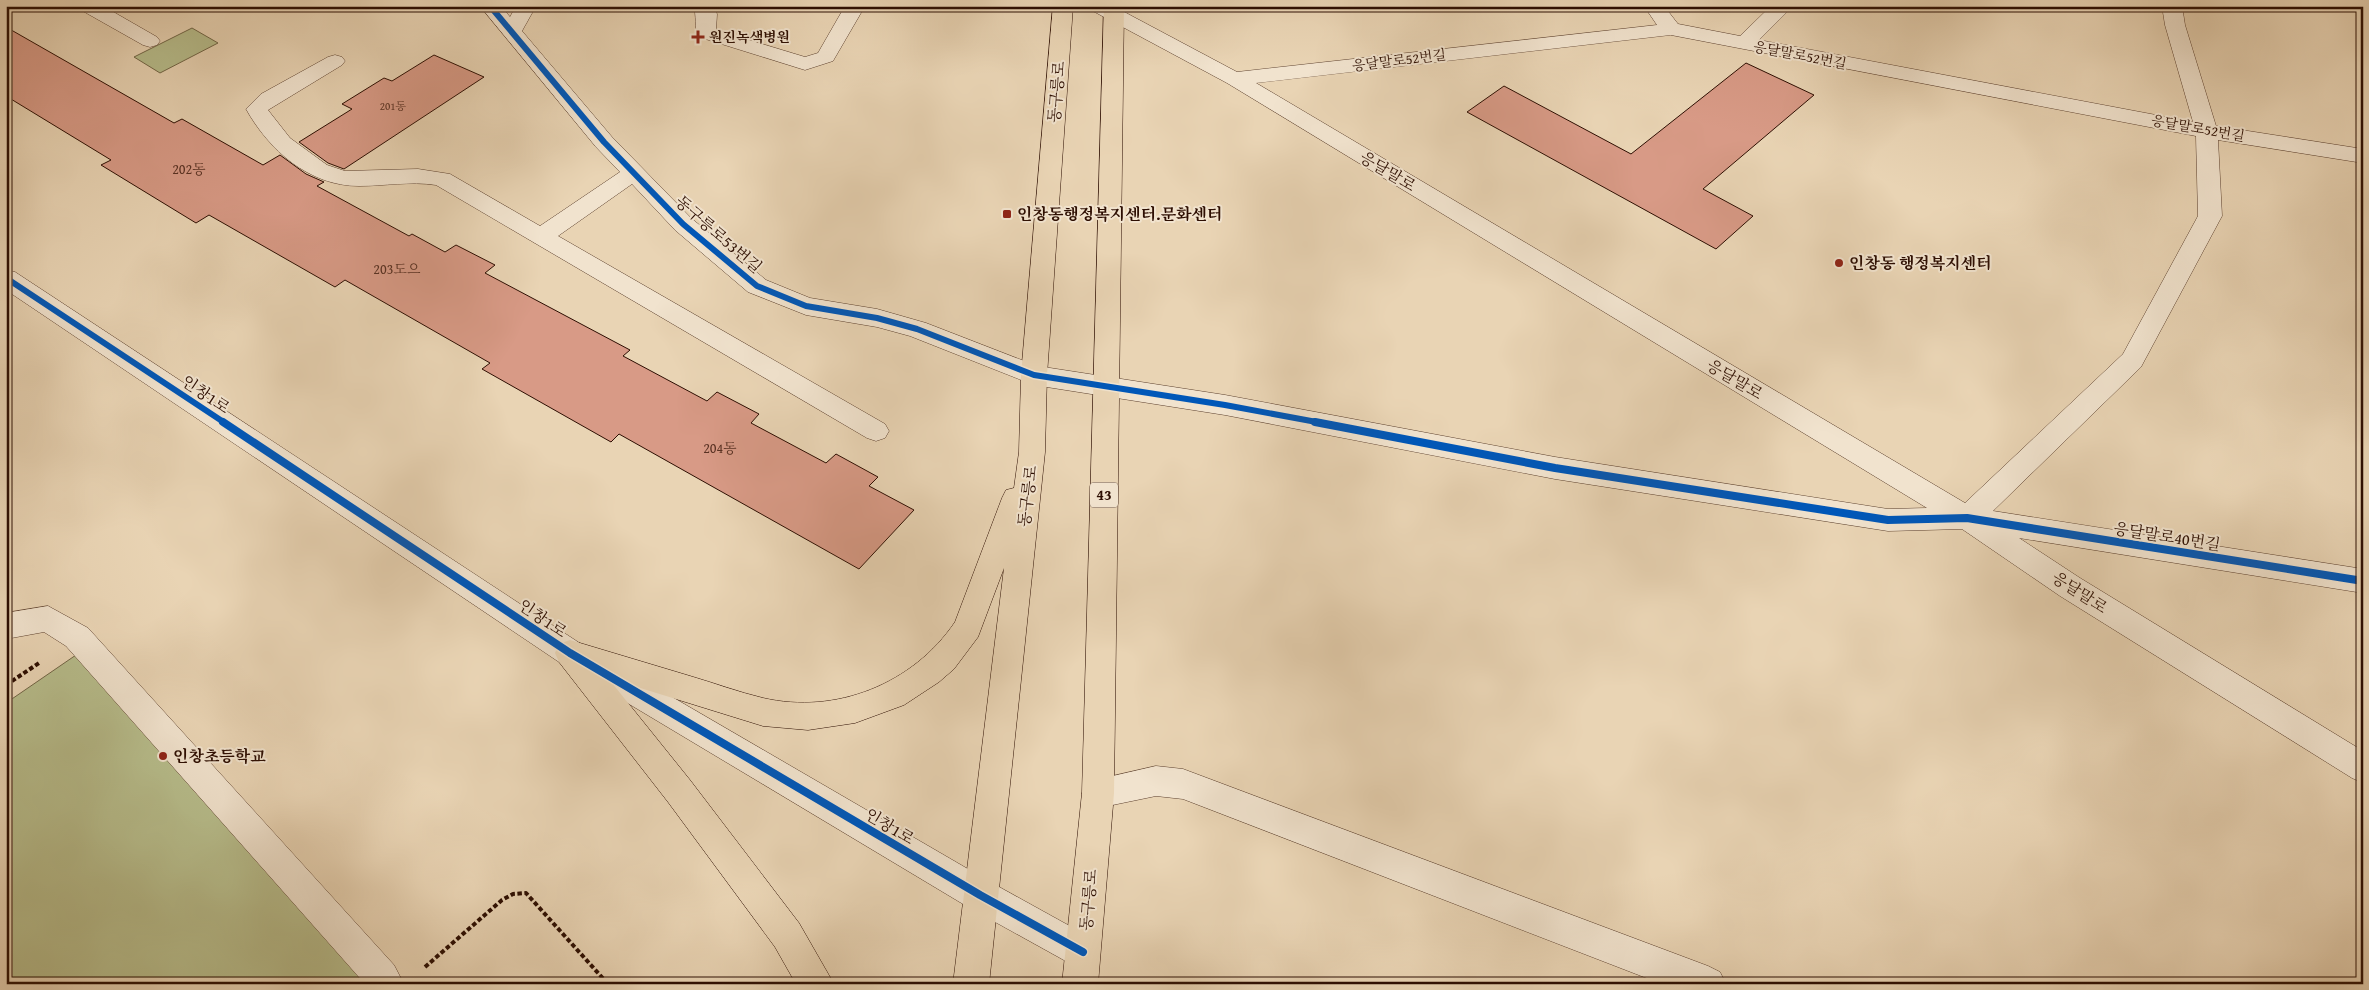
<svg xmlns="http://www.w3.org/2000/svg" width="2369" height="990" font-family="'Gentium Book Plus','Noto Serif KR',serif">
<style>
.green{fill:#b7bd8c;stroke:#726647}
.building{fill:#d89a86;stroke:#2d0e02}
.lines{fill:none;stroke-linecap:round;stroke-linejoin:round}
.minor-casing{stroke:#5c402e;stroke-width:1}
.major-casing{stroke:#2d0e02;stroke-width:1}
.path{stroke:#2d0e02;stroke-width:4;stroke-dasharray:4.5 2.5;stroke-linecap:butt}
.minor{fill:#f1e3ce;fill-rule:evenodd}
.major{fill:#e9d4b4;fill-rule:evenodd}
.cycleway-far1-casing{stroke:#f1e3ce;stroke-width:9}
.cycleway-casing{stroke:#f1e3ce;stroke-width:11}
.cycleway-far1{stroke:#0057b8;stroke-width:6}
.cycleway{stroke:#0057b8;stroke-width:8}
.poi-dot{fill:#8f2418;stroke:#f1e3ce;stroke-width:2}
.labels{text-anchor:middle;stroke-width:4;stroke-linejoin:round;paint-order:stroke}
.far-number-label{font-size:11px;fill:#583123}
.far-poi-label{font-size:14px;font-weight:bold;fill:#2d0e02;stroke:#f1e3ce;text-anchor:start}
.far-street-label{font-size:14px;fill:#2d0e02;stroke:#f1e3ce}
.number-label{font-size:14px;fill:#583123}
.shield{fill:#f1e3ce;stroke:#684e3f;stroke-width:1}
.shield-label{font-size:15px;font-weight:bold;fill:#2d0e02}
.street-label{font-size:16px;fill:#2d0e02;stroke:#f1e3ce}
.poi-label{font-size:16px;font-weight:bold;fill:#2d0e02;stroke:#f1e3ce;text-anchor:start}
</style>
<rect width="100%" height="100%" fill="#e9d4b4"/>
<filter id="stains"><feTurbulence type="fractalNoise" baseFrequency=".004" numOctaves="4"/><feColorMatrix values="0 0 0 0 .2 0 0 0 0 .09 0 0 0 0 .02 0 0 0 .5 -.17"/></filter>
<radialGradient id="worn" r=".72"><stop offset=".6" stop-color="#630" stop-opacity="0"/><stop offset="1" stop-color="#630" stop-opacity=".3"/></radialGradient>
<g class="green">
<path d="M192 28 218 43 160 73 134 57Z"/>
<path d="M76 655 362 978V984H6V703Z"/>
</g>
<g class="building">
<path d="M6 27 174 123 182 119 263 165 280 155 306 174 324 182 317 186 409 236 412 234 445 252 456 245 495 265 485 273 630 350 623 356 707 401 717 392 759 414 751 423 826 463 836 454 878 477 869 486 914 510 859 569 619 434 611 442 482 369 490 363 345 280 335 287 209 215 196 223 101 165 111 160 6 96Z"/>
<path d="M434 55 484 77 344 169 328 163 299 142 352 109 342 104 384 78 392 81Z"/>
<path d="M1746 63 1814 95 1703 189 1753 216 1716 249 1467 112 1504 86 1631 154Z"/>
</g>
<g class="lines">
<g class="minor-casing">
<g id="minor">
<path d="M78 6H103L157 37 160 41 157 45 150 47 143 45 81 10Z"/>
<path d="M480 6H501L510 17 516 6H536L522 31 612 137 691 218 766 280 810 298 877 309 926 323 1037 366 1225 395 1555 457 1888 509 1927 508 1227 83 1091 10 1088 6H1113L1237 72 1657 25 1644 6H1664L1678 24 1740 36 1771 6H1793L1759 40 2193 122 2165 25 2162 6H2182L2185 25 2216 126 2363 149V163L2218 140 2222 216 2141 367 1993 511 2363 569V593L2019 538 2080 578 2363 751V783L2352 778 2060 596 1962 529 1888 531 1555 479 1225 415 1034 385 910 336 877 327 806 315 748 292 675 230 632 184 558 236 885 424 889 431 885 438 876 441 867 438 436 185C410 181 384 186 359 186 309 186 269 150 246 109L261 94 328 57 335 55 342 57 345 61 342 65 268 110 290 138 327 165 345 171 418 169 450 174 540 226 620 172 596 147ZM1671 35 2196 136 2198 216 2123 354 1965 503 1256 83Z"/>
<path d="M693 6H713L717 14 716 30 805 57 818 53 845 6H865L833 61 805 70 699 37C693 28 698 16 693 6Z"/>
<path d="M6 270 15 272 581 644 992 883 1095 940 1100 952 1095 964 1083 969 1071 964 968 907 559 662 6 290Z"/>
<path d="M48 606 88 628 394 965 404 984H365L66 646 44 632 6 639V613Z"/>
<path d="M1156 766 1183 769 1708 966 1720 972 1726 984H1662L1183 799 1156 796 1098 808 1087 804 1082 793 1087 782Z"/>
</g>
</g>
<g class="major-casing">
<g id="major">
<path d="M1053 6H1073L1047 375 1045 452 989 984H953L1004 568 978 637 954 669 939 682 904 705 855 723 808 730 763 726 608 678 690 780 799 923 834 984H796L775 947 668 802 559 662 555 653 559 644 570 640C610 652 650 664 690 676 714 683 738 692 763 698 836 715 913 684 955 622L1002 498 1006 490 1014 488 1019 452 1021 375Z"/>
<path d="M1104 6H1124L1114 793 1098 984H1062L1082 793Z"/>
</g>
</g>
<g class="path">
<path d="M6 685 39 663"/>
<path d="M425 967 502 900 513 894 526 893 608 984"/>
</g>
<use href="#minor" class="minor"/>
<use href="#major" class="major"/>
<g class="cycleway-far1-casing">
<g id="cycleway-far1">
<path d="M490 6 604 142 683 224 757 286 806 306 877 318 917 329 1034 375 1225 405 1322 423"/>
<path d="M6 278 225 423"/>
</g>
</g>
<g class="cycleway-casing">
<g id="cycleway">
<path d="M223 422 570 653 980 895 1083 952"/>
<path d="M1315 422 1555 468 1888 520 1967 518 2363 581"/>
</g>
</g>
<use href="#cycleway-far1" class="cycleway-far1"/>
<use href="#cycleway" class="cycleway"/>
</g>
<g class="poi-dot">
<path d="M695.5 29.5h5v5h5v5h-5v5h-5v-5h-5v-5h5z"/>
<rect x="1002" y="209" width="10" height="10" rx="2.5"/>
<circle cx="1839" cy="263" r="5"/>
<circle cx="163" cy="756" r="5"/>
</g>
<g class="labels">
<g class="far-number-label">
<text x="393" y="110">201동</text>
</g>
<g class="far-poi-label">
<text x="709" y="42">원진녹색병원</text>
</g>
<g class="far-street-label">
<text transform="translate(1800 55) rotate(11)" y="5">응달말로52번길</text>
<text transform="translate(1399 60) rotate(-7)" y="5">응달말로52번길</text>
<text transform="translate(2198 128) rotate(10)" y="5">응달말로52번길</text>
</g>
<g class="number-label">
<text x="189" y="174">202동</text>
<text x="397" y="274">203도으</text>
<text x="720" y="453">204동</text>
</g>
<rect class="shield" x="1090" y="482.5" width="28" height="25" rx="4"/>
<g class="shield-label">
<text x="1104" y="500">43</text>
</g>
<g class="street-label">
<text transform="translate(1056 92) rotate(-85)" y="6">동구릉로</text>
<text transform="translate(1388 171) rotate(31)" y="6">응달말로</text>
<text transform="translate(719 234) rotate(41)" y="6">동구릉로53번길</text>
<text transform="translate(1735 379) rotate(31)" y="6">응달말로</text>
<text transform="translate(206 394) rotate(34)" y="6">인창1로</text>
<text transform="translate(1027 496) rotate(-83)" y="6">동구릉로</text>
<text transform="translate(2167 536) rotate(9)" y="6">응달말로40번길</text>
<text transform="translate(2080 592) rotate(33)" y="6">응달말로</text>
<text transform="translate(543 618) rotate(34)" y="6">인창1로</text>
<text transform="translate(890 826) rotate(31)" y="6">인창1로</text>
<text transform="translate(1088 900) rotate(-85)" y="6">동구릉로</text>
</g>
<g class="poi-label">
<text x="1017" y="220">인창동행정복지센터.문화센터</text>
<text x="1849" y="269">인창동 행정복지센터</text>
<text x="173" y="762">인창초등학교</text>
</g>
</g>
<rect width="2369" height="990" fill="none" stroke="#e9d4b4" stroke-width="25"/>
<rect x="8" y="8" width="2354" height="975" fill="none" stroke="#2d0e02" stroke-width="2.5"/>
<rect x="12" y="12" width="2344" height="965" fill="none" stroke="#2d0e02"/>
<rect width="100%" height="100%" filter="url(#stains)"/>
<rect width="100%" height="100%" fill="url(#worn)"/>
</svg>
